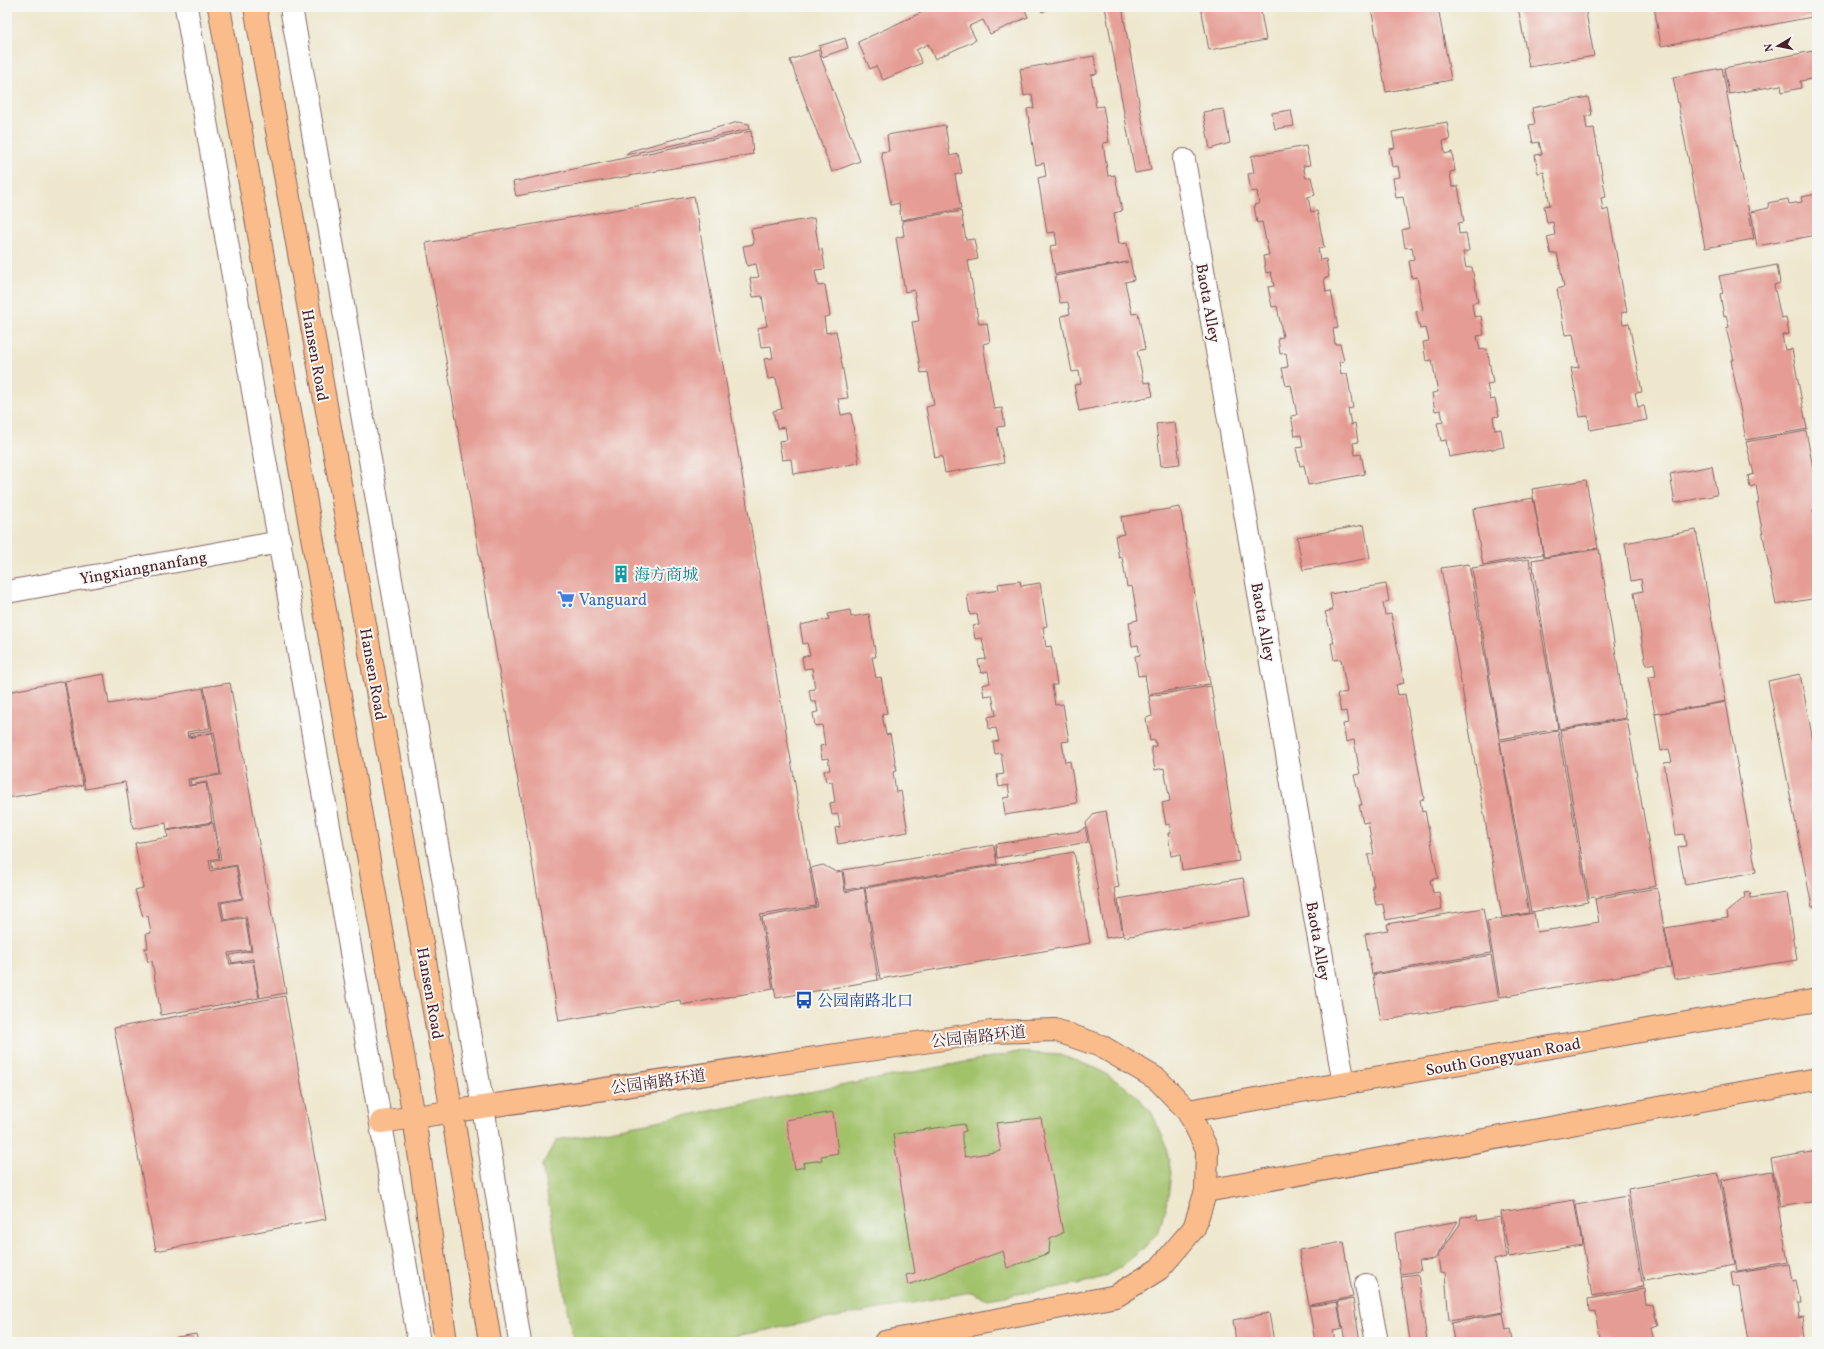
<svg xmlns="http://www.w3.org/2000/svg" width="1824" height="1349" font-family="Vollkorn,'Noto Serif SC',serif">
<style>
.green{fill:#a2c26a;stroke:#76704a}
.building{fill:#e59c94}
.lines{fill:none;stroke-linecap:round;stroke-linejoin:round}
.minor-casing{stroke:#836564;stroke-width:24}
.major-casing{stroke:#836564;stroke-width:24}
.minor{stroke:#fff;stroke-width:22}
.major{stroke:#fabc8b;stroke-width:22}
.labels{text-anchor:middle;stroke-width:4;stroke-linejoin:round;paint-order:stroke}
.street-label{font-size:16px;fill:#4a1f2b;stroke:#f6f6f2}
.culture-label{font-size:16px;fill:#0d838f;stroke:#f6f6f2;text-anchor:start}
.shop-label{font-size:16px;fill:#366cbe;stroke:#f6f6f2;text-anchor:start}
.transit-label{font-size:16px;fill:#164399;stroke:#f6f6f2;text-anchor:start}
</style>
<rect width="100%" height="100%" fill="#f6f6f2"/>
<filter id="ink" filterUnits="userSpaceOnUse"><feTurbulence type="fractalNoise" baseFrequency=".025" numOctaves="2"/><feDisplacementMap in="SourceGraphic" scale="8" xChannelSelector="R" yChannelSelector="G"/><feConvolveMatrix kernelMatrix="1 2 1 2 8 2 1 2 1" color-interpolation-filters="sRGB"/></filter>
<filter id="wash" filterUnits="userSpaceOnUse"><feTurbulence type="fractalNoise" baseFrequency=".012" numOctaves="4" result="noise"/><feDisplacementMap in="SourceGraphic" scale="16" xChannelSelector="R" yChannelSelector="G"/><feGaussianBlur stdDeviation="0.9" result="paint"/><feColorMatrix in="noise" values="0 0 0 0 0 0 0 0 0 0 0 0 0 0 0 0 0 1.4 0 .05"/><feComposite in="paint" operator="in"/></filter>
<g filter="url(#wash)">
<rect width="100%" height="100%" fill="#eee7ce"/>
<path class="green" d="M1018 1052 1060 1055 1098 1069 1129 1089 1151 1111 1165 1142 1171 1173 1168 1198 1159 1231 1143 1249 1121 1267 1103 1277 1083 1283 988 1299 971 1292 703 1342H573L542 1165 557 1140Z"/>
<g id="blocks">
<g class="building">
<path d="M933 7H1024L1028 17 990 34 983 20 969 26 976 40 935 59 928 44 916 50 922 63 883 80 876 66 870 69 858 42Z"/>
<path d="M1039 7H1053L1042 12Z"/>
<path d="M1105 7H1122L1151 170 1135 173Z"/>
<path d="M1201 7H1260L1266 40 1209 50Z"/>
<path d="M1371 7H1438L1451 80 1386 92Z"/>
<path d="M1518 7H1585L1594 56 1529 67Z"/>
<path d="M1654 7H1817V16L1661 46Z"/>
<path d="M845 38 848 48 822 57 819 46Z"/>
<path d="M818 50 860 161 832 172 790 60Z"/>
<path d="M1813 51 1817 78 1800 81 1801 88 1782 92 1781 85 1729 94 1724 68Z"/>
<path d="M1094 56 1097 74 1091 75 1096 107 1103 106 1109 142 1103 143 1108 176 1115 175 1122 211 1114 213 1119 244 1127 243 1134 280 1125 282 1132 314 1138 313 1145 349 1137 351 1144 383 1150 382 1153 396 1079 411 1074 385 1081 384 1079 371 1072 372 1061 316 1070 314 1068 302 1060 303 1055 276 1128 262 1055 274 1050 246 1057 245 1055 232 1047 233 1038 178 1046 176 1044 163 1036 165 1027 109 1034 108 1032 94 1024 96 1020 69Z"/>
<path d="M1722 68 1754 239 1705 248 1673 77Z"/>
<path d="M1588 97 1592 115 1585 116 1587 129 1594 128 1606 197 1601 198 1603 211 1608 209 1627 312 1621 313 1623 324 1629 323 1642 392 1635 393 1638 407 1644 406 1647 420 1590 430 1588 416 1580 417 1571 368 1579 367 1573 334 1565 335 1557 289 1564 287 1557 253 1551 254 1547 237 1555 235 1553 222 1547 223 1544 206 1550 205 1544 172 1538 173 1535 155 1542 154 1539 142 1533 143 1529 125 1535 124 1532 108Z"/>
<path d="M1224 109 1230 143 1210 149 1203 112Z"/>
<path d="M1291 110 1294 126 1275 129 1272 113Z"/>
<path d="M738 122 749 124 750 129 625 155 630 151Z"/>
<path d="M1447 122 1450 140 1443 141 1445 154 1452 152 1455 171 1450 172 1452 187 1458 186 1464 222 1458 223 1459 234 1466 233 1469 251 1463 252 1466 268 1472 267 1478 302 1472 303 1474 317 1481 316 1484 335 1477 336 1480 350 1487 349 1493 383 1487 384 1490 400 1495 399 1499 416 1493 417 1495 430 1501 429 1504 447 1449 457 1446 440 1441 441 1437 423 1443 422 1441 410 1435 411 1432 393 1438 392 1432 360 1426 361 1423 342 1429 341 1426 328 1420 329 1416 311 1423 310 1417 277 1412 278 1409 261 1414 260 1412 247 1405 248 1402 230 1409 228 1403 197 1396 198 1393 178 1400 177 1398 166 1392 167 1389 149 1395 148 1392 132Z"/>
<path d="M945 125 950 156 958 154 962 173 955 175 961 209 901 220 899 203 891 205 881 152 889 151 887 135Z"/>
<path d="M751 131 753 154 516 196 513 182Z"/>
<path d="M1306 146 1310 165 1303 166 1306 178 1311 177 1315 195 1308 197 1311 212 1317 211 1324 247 1318 248 1320 260 1326 259 1329 277 1324 278 1326 292 1331 291 1338 328 1333 329 1335 344H1340L1344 361 1339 362 1341 375 1347 373 1353 408 1348 409 1351 425 1355 423 1358 442 1353 443 1355 455 1361 454 1365 474 1308 485 1304 465 1300 466 1296 448 1303 447 1301 435 1295 436 1291 416 1297 415 1291 385 1286 386 1282 368 1288 367 1286 353 1280 354 1278 338 1283 337 1277 306 1272 307 1268 287 1274 286 1271 272 1266 273 1263 256 1269 255 1262 222 1257 223 1254 205 1259 204 1257 191 1251 192 1248 174 1254 173 1251 156Z"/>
<path d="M1817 194V235L1757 246 1751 212 1769 208 1768 203 1788 199 1789 204 1802 202 1801 197Z"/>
<path d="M694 196 816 906 760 915 773 989 681 1005 680 1000 559 1021 426 243Z"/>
<path d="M961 211 966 240 974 239 978 259 968 261 979 324 987 323 990 342 983 344 994 409 1002 408 1005 426 997 427 1004 463 945 473 942 456 935 458 926 407 934 405 928 372 921 373 912 322 919 321 914 290 905 292 896 238 904 236 902 221Z"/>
<path d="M814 218 819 250 822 249 825 269 815 270 818 286 825 285 830 316 824 317 826 333 836 331 848 398 838 399 841 415 851 413 859 463 793 474 791 459 782 460 779 441 787 440 785 427 777 428 773 411 782 409 776 378 768 379 764 359 773 358 771 346 761 347 758 328 767 326 762 296 753 297 750 278 759 277 756 264 747 266 743 246 754 244 751 229Z"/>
<path d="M1777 265 1780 283 1774 285 1781 318 1786 317 1789 334 1782 335 1785 350 1792 349 1807 429 1746 440 1731 360H1734L1726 328 1729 327 1726 315 1724 316 1720 294 1723 293 1719 276Z"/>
<path d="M1175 422 1180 464 1161 466 1156 424Z"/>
<path d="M1806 431 1817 489V509L1813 510 1817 526V598L1776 605 1757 503H1759L1756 485 1750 487 1748 476 1754 474 1746 442Z"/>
<path d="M1712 466 1717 495 1675 503 1670 474Z"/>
<path d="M1586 480 1598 548 1544 557 1532 489Z"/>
<path d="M1533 498 1543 554 1483 565 1473 509Z"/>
<path d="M1180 507 1210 684 1148 694 1145 675 1138 676 1135 656 1140 655 1138 645 1132 646 1129 622 1138 620 1132 586 1127 587 1122 557 1119 558 1115 536 1124 534 1121 517Z"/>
<path d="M1364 525 1370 558 1303 570 1297 537Z"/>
<path d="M1696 530 1726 701 1655 714 1648 677 1656 676 1654 663 1646 665 1634 593 1643 591 1641 579 1631 581 1625 543Z"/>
<path d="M1599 549 1626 718 1559 729 1532 560Z"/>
<path d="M1529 559 1558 729 1500 739 1472 568Z"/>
<path d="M1469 564 1529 913 1502 917 1441 568Z"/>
<path d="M1020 581 1021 586 1040 583 1047 626 1043 627 1046 647 1051 646 1057 685H1052L1055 705 1063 704 1069 741 1062 742 1065 762 1070 761 1077 803 1005 815 1003 798 1010 797 1008 785 999 787 997 775 1004 774 1001 753 995 754 993 742 999 741 996 728 989 729 988 717 996 715 992 695 984 696 982 685 990 683 988 671 981 673 978 660 986 659 982 638 975 639 973 626 979 625 977 614 970 615 967 595 999 590 998 584Z"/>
<path d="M1386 584 1389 601 1383 603 1385 615 1391 614 1404 683 1396 685 1398 695 1405 694 1424 799 1420 800 1422 812 1425 811 1438 878 1430 880 1433 893 1439 892 1442 909 1386 920 1383 904 1376 905 1372 886H1374L1368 855 1374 854 1368 822 1363 823 1359 805H1362L1354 775 1360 774 1354 740 1346 742 1343 724 1348 723 1346 711 1341 712 1337 694 1347 692 1341 659 1334 660 1331 643H1334L1325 612 1333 610 1330 594Z"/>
<path d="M850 610 851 617 869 614 876 657H872L876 678 881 677 887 713 882 714 886 735 890 734 897 771 893 772 896 792 901 791 908 832 838 844 835 828 840 827 838 814 832 815 830 803 835 802 832 781 826 782 824 771 830 770 828 758 822 759 820 746 825 745 822 725 815 726 813 713 818 712 816 702H811L809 690 815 689 812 668 804 669 802 657 810 655 807 643 803 644 800 625 829 619 828 614Z"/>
<path d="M104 674 109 704 203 688 210 728 187 732 188 738 212 733 220 774 188 779 189 786 206 783 212 822 167 830 166 823 133 829 125 782 85 789 65 681Z"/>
<path d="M1800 674 1817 761V906L1812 907 1768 681Z"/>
<path d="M64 681 83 785 7 798V692Z"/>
<path d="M230 683 286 993 260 998 253 959 232 963 230 955 252 951 246 916 224 920 221 903 243 899 237 865 213 869 211 861 221 859 207 782 191 785 190 780 221 775 214 732 189 737V734L212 730 204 687Z"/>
<path d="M1211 686 1239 861 1182 870 1180 854 1171 856 1168 833H1171L1170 824 1166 825 1162 803 1170 801 1164 768 1155 770 1151 747 1156 746 1155 740 1150 741 1146 718 1152 716 1149 696Z"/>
<path d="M1726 702 1756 872 1685 885 1678 847 1686 846 1684 834 1676 835 1664 763 1672 762 1669 749 1661 751 1655 714Z"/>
<path d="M1627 719 1656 886 1589 898 1560 730Z"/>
<path d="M1558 731 1588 902 1531 912 1500 741Z"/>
<path d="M1106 811 1119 887 1114 888 1123 935 1106 938 1086 823 1095 813Z"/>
<path d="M213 823 219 858 209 860 211 871 236 866 242 898 219 902 223 921 245 918 251 950 228 953 230 964 253 961 259 998 161 1015 152 961 148 962 145 948H148L146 934 151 933 148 916 143 917 135 890 143 888 135 843 168 837 167 831Z"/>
<path d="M1085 827 1088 842 997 858 996 844 1080 831Z"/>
<path d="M994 845 997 864 846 890 843 870Z"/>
<path d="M1074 852 1090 943 880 979 865 888Z"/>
<path d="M823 865 836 872 842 871 845 892 864 888 878 980 776 998 762 917 818 907 811 868Z"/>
<path d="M1243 878 1250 916 1124 937 1118 899Z"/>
<path d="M1657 888 1671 967 1500 997 1487 921 1534 913 1537 932 1599 922 1595 899Z"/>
<path d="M1750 892 1751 898 1787 893 1797 960 1674 979 1665 928 1728 918 1727 912 1745 897 1744 893Z"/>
<path d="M1483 908 1491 953 1372 974 1365 934 1388 930 1387 924Z"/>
<path d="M1491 955 1499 1000 1381 1021 1373 975Z"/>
<path d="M285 996 326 1219 156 1251 114 1028Z"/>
<path d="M833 1112 838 1153 821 1156 822 1160 803 1163 804 1167 795 1169 786 1120Z"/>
<path d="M1041 1118 1063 1233 1050 1239 1049 1253 1007 1268 1003 1251 908 1285 906 1275 915 1273 893 1134 964 1124 966 1131 962 1132V1141L965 1157 1001 1151 996 1123Z"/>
<path d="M1817 1151V1201L1780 1207 1771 1159Z"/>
<path d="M1772 1171 1788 1262 1737 1271 1721 1180Z"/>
<path d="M1718 1173 1735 1265 1644 1281 1628 1189Z"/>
<path d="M1627 1196 1643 1287 1592 1296 1576 1205Z"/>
<path d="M1574 1200 1582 1245 1509 1257 1501 1212Z"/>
<path d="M1476 1216 1477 1221 1500 1217 1506 1257 1494 1260 1503 1312 1449 1321 1445 1273 1440 1272 1438 1256 1460 1224 1461 1217Z"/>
<path d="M1458 1221 1435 1259 1419 1261 1421 1271 1400 1274 1395 1233Z"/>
<path d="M1343 1242 1353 1297 1309 1305 1299 1250Z"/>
<path d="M1789 1264 1792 1281 1796 1280 1800 1303H1796L1798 1318 1803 1317 1806 1338 1802 1339V1342H1748L1739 1286 1733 1287 1731 1273Z"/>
<path d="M1418 1274 1427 1342H1410L1401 1276Z"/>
<path d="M1644 1289 1646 1305 1653 1306 1658 1325 1652 1327 1655 1342H1601L1595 1312 1589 1311 1588 1299Z"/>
<path d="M1353 1299 1360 1342H1345L1338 1301Z"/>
<path d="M1337 1302 1342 1329 1333 1331 1335 1342H1315L1309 1306Z"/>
<path d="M1269 1313 1274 1342H1236L1233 1320Z"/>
<path d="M1503 1313 1506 1330 1511 1329 1513 1342H1454L1451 1323Z"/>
<path d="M196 1334 198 1342H178L177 1337Z"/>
</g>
</g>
</g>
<g filter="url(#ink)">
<use href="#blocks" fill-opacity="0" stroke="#836564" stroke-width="1"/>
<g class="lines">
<g class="minor-casing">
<g id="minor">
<path d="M186 7 419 1342"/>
<path d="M291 7 483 1107 520 1342"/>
<path d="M1184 160 1344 1084"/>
<path d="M7 592 280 542"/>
<path d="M1366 1285 1377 1342"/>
</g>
</g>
<g class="major-casing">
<g id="major">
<path d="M219 7 414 1117 446 1342"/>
<path d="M255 7 452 1112 490 1342"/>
<path d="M1188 1111 1817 1000"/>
<path d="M381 1122 991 1032 1055 1030 1101 1046 1157 1079 1188 1111 1207 1149 1206 1191 1194 1228 1159 1269 1116 1296 885 1342"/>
<path d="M1206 1191 1817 1079"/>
</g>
</g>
<use href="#minor" class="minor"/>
<use href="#major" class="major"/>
</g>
</g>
<defs>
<g id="building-bare" transform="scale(1.38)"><path d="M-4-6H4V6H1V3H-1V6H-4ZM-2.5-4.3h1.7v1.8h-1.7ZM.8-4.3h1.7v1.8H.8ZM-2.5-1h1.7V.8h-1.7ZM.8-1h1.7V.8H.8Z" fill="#0f9aa8" stroke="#f6f6f2" stroke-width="2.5" paint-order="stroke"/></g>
<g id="supermarket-bare" transform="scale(1.38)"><path d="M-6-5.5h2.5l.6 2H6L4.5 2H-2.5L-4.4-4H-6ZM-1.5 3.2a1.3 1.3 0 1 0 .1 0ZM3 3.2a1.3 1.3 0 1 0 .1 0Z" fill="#3f7fe0" stroke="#f6f6f2" stroke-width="2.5" paint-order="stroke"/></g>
<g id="bus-bare" transform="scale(1.38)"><path d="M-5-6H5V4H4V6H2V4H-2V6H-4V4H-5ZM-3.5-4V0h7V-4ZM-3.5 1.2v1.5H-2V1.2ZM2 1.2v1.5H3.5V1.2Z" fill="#1a4fb4" stroke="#f6f6f2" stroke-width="2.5" paint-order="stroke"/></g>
</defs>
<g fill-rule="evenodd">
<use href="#building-bare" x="621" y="574"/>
<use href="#supermarket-bare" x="566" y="599"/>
<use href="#bus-bare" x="804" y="1000"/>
</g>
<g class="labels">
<g class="street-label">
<text transform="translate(1209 303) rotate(80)" y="6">Baota Alley</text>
<text transform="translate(316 355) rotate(80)" y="6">Hansen Road</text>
<text transform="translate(143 567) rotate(-10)" y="6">Yingxiangnanfang</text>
<text transform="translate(1264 622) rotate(80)" y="6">Baota Alley</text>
<text transform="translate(374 674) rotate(80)" y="6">Hansen Road</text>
<text transform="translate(1319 941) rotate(80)" y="6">Baota Alley</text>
<text transform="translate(431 993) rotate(80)" y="6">Hansen Road</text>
<text transform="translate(978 1036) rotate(-6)" y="6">公园南路环道</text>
<text transform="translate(1503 1056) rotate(-10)" y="6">South Gongyuan Road</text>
<text transform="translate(658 1081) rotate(-8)" y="6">公园南路环道</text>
</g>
<g class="culture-label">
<text x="634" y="580">海方商城</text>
</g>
<g class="shop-label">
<text x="579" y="605">Vanguard</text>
</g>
<g class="transit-label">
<text x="817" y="1006">公园南路北口</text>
</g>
</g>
<rect width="1824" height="1349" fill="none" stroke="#f6f6f2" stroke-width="24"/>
<g transform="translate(1778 46) rotate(260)" stroke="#f6f6f2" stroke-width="3" paint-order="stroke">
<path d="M0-3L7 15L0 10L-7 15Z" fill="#4a1f2b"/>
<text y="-6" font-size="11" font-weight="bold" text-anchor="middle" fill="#4a1f2b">N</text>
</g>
</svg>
